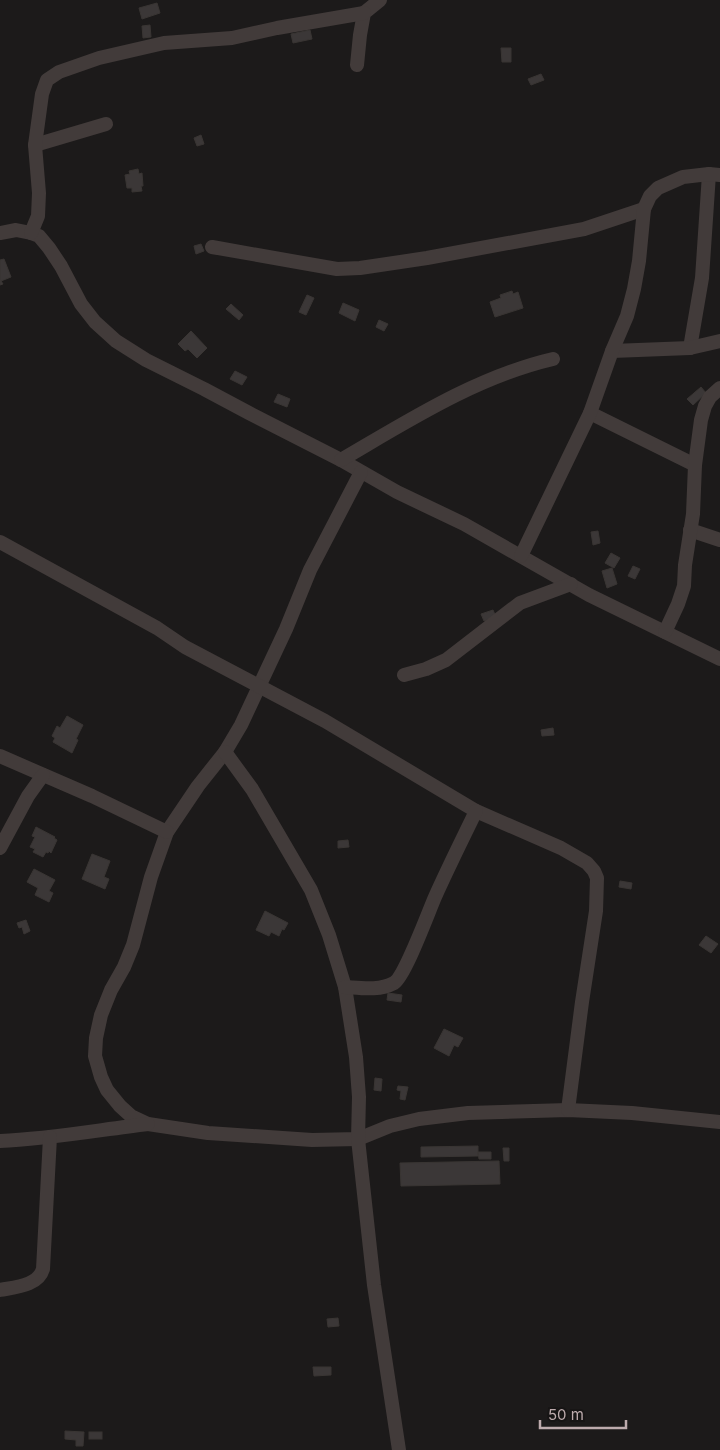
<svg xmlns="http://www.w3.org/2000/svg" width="720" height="1450" font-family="Inter,sans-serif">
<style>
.building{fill:#3b3737;stroke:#393533}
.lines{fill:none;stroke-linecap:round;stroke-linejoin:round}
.street{stroke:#423b3a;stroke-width:14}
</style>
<rect width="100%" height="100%" fill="#1c1a1a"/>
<g class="building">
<path d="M157 3 160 13 142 19 139 8Z"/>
<path d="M150 25 151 37 143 38 142 26Z"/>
<path d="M310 30 312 39 293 43 291 34Z"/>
<path d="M501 48H511V62H502Z"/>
<path d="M541 74 544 80 531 85 528 79Z"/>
<path d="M201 135 204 144 197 146 194 138Z"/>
<path d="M138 169 139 174 142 173 143 186H141L142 191 132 192V188H127L125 175 130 174 129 171Z"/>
<path d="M201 244 204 251 196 254 194 246Z"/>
<path d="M4 259 11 277 1 281 3 284 0 285V260Z"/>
<path d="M512 291 513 294 518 292 523 308 495 317 490 302 501 298 500 295Z"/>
<path d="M307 295 314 298 306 315 299 312Z"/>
<path d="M343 303 359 310 355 321 339 313Z"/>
<path d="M231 304 243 315 239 320 226 309Z"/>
<path d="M379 320 388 324 384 331 376 327Z"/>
<path d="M191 331 207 348 197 358 188 349 185 351 178 344Z"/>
<path d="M235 371 247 377 242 385 230 379Z"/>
<path d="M701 387 706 393 693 405 687 399Z"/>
<path d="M278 394 290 399 287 407 274 402Z"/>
<path d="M598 531 600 543 593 545 591 532Z"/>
<path d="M611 553 620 558 614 568 605 563Z"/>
<path d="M633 566 640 569 635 579 628 576Z"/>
<path d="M612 568 617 584 607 588 602 571Z"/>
<path d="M493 610 496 617 484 621 481 614Z"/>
<path d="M67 716 83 725 76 739 78 740 72 753 53 742 55 738 52 736 57 726 60 728Z"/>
<path d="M553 728 554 735 542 736 541 730Z"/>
<path d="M36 827 55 837 54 838 57 840 51 853 49 851 48 853 46 852 43 857 33 852 35 849 30 847 35 837 32 836Z"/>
<path d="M348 840 349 847 338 848V841Z"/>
<path d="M92 854 110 861 104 877 109 879 105 889 82 879Z"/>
<path d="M34 869 55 880 49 891 53 893 49 902 35 895 38 888 27 882Z"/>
<path d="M620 881 632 883 631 889 619 887Z"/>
<path d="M265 911 288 923 284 930 282 929 279 936 271 932 269 936 256 930Z"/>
<path d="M26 920 30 931 24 934 22 927 19 928 17 923Z"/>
<path d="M706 936 718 944 711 953 699 945Z"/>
<path d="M388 993 402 995 401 1002 387 1000Z"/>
<path d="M444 1029 463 1038 458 1047 454 1045 449 1056 434 1048Z"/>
<path d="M375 1078 382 1079 381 1091 374 1090Z"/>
<path d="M398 1086 408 1087 405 1100 400 1099 401 1091 397 1090Z"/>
<path d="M478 1146V1156L421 1157V1147Z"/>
<path d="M503 1148H509V1161H504Z"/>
<path d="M478 1152H491V1159H479Z"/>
<path d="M499 1161 500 1184 401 1186 400 1163Z"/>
<path d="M338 1318 339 1326 328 1327 327 1319Z"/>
<path d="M313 1367H331V1375L314 1376Z"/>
<path d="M65 1431 84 1432 83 1446H76V1440L65 1439Z"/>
<rect x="89" y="1432" width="13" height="7"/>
</g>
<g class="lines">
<g class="street">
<path d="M357 65 360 35 364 13 380 0"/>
<path d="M35 145 106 124"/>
<path d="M0 233 16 230 31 233 39 236 49 248 61 266 81 304 95 322 116 341 146 360 204 389 249 413 341 460 397 492 464 524 589 595 720 659"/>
<path d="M31 233 38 216 39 193 35 145 42 94 47 80 59 72 99 58 164 43 232 38 277 28 364 13"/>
<path d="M212 247 337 269 360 268 427 258 584 229 644 209"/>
<path d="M690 348 702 278 709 174"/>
<path d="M612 351 690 348 720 341"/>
<path d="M590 413 695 465"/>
<path d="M341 460C408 421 476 377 553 359"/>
<path d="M361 472 310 570 286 629 241 725 225 752 198 786 167 832 151 877 133 945 124 967 111 990 101 1015 96 1038 95 1056 101 1077 107 1090 120 1106 131 1116 148 1124 208 1133 312 1140 358 1139 390 1126 419 1119 468 1113 568 1110 632 1113 720 1122"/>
<path d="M690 530 720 540"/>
<path d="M0 542 157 628 185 647 325 721 476 811 561 848 587 863 594 871 597 878 596 911 582 1002 568 1110"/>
<path d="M521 556 590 413 612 351 627 316 634 289 639 261 644 209 650 196 658 188 683 177 709 174 720 175"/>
<path d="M665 632 678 604 684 586 685 565 693 514 695 465 701 420 705 406 710 397 720 388"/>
<path d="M404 675 426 669 446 660 520 603 571 584"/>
<path d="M225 752 252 789 311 890 329 935 345 987 356 1057 359 1097 358 1139 374 1285 399 1450"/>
<path d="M0 756 92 796 167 832"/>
<path d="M0 848 28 796 43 775"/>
<path d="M345 987C361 988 379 991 394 983 405 976 428 913 435 897 448 868 462 840 476 811"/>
<path d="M0 1141C49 1139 98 1130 148 1124"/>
<path d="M0 1290C15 1287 38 1286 43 1269L50 1137"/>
</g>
</g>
<path d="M540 1420v8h86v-8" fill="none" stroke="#bdabad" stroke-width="2.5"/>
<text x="548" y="1420" font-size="15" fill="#bdabad" stroke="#171515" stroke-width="4" paint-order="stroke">50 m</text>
</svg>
